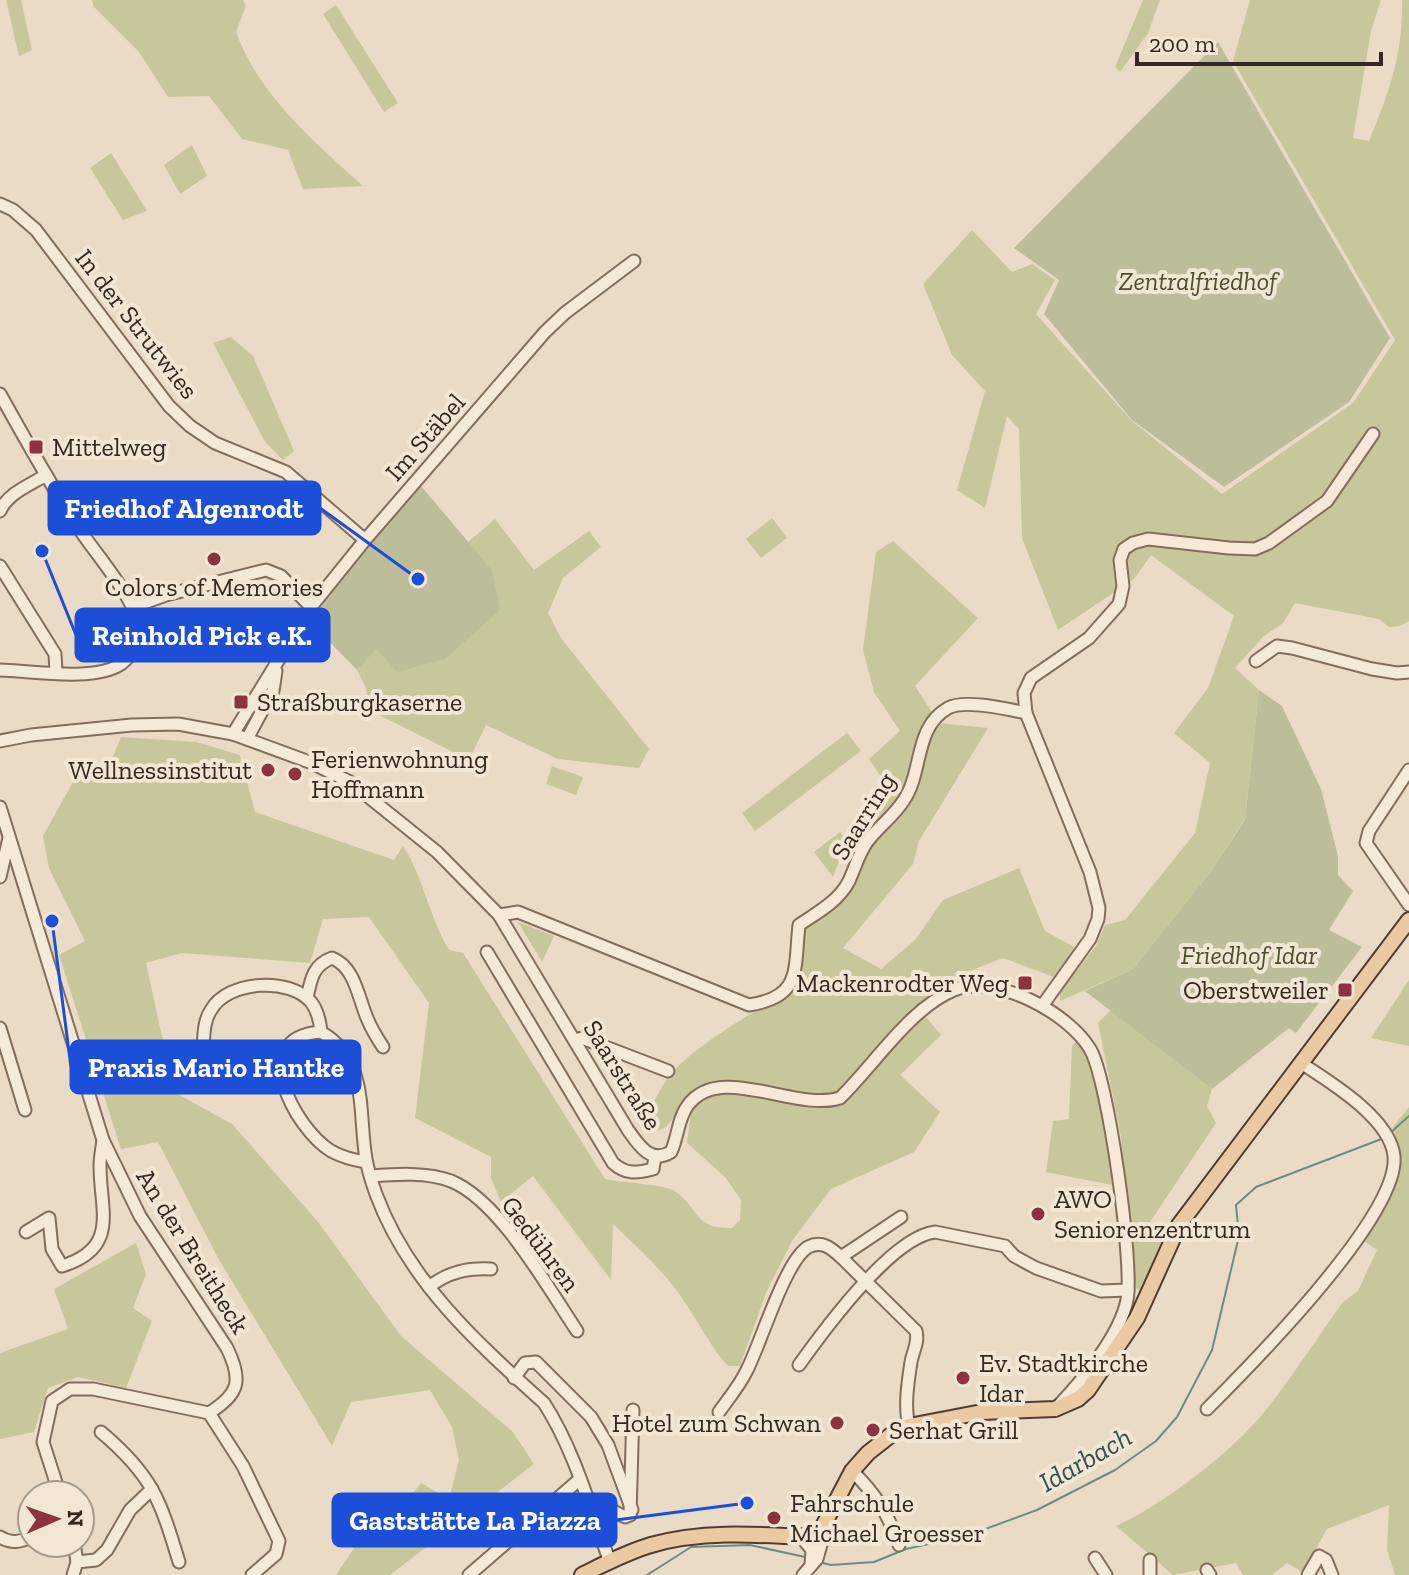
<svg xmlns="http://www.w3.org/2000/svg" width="1409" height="1575" font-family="'Zilla Slab',serif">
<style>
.green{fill:#c7c79b}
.cemetery{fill:#bdbd99}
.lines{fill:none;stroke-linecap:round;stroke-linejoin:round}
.stream{stroke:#6f8b81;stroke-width:2}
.minor-casing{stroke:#836d5d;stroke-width:15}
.major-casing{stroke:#523c31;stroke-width:18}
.minor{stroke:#f5e9d8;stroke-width:11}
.major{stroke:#e9caa2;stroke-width:14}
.poi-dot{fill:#8d333f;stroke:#f2e6d5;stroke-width:3}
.labels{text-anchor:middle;stroke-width:8;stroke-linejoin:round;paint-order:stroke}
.park-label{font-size:26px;font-style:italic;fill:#4a5028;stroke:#f2e6d5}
.street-label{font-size:26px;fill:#352820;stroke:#f2e6d5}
.poi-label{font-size:26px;fill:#352820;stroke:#f2e6d5;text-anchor:start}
.water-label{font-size:28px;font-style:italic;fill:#31534d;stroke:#f2e6d5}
.leader{fill:none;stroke:#1d4ed8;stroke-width:3}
.callout-dot{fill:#1d4ed8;stroke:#f2e6d5;stroke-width:3}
.callout{fill:#1d4ed8;stroke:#1d4ed8;stroke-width:3}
.callout-label{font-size:28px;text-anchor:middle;font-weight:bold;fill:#fff}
</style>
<rect width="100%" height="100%" fill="#eadbc6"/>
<g class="green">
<path d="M6 0H21L32 50 19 56Z"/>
<path d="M92 0H243L246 6 236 32C259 95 314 142 363 186L303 189 288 150 242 139 209 96 168 97 139 52 94 7Z"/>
<path d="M1143 0H1160L1148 33 1120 72 1115 67Z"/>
<path d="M1250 0H1381L1371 31 1353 138 1369 141C1390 90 1403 55 1402 0H1409V621L1400 626 1389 627 1379 619 1295 603 1283 623 1264 636 1235 668 1259 690 1245 819 1212 870 1133 969 1060 1001V992L1096 946 1105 925 1125 920 1195 833 1210 763 1174 733 1208 688 1234 616 1151 555 1134 579 1058 630 1022 538 1019 429 1007 416 985 508 957 490 985 391 952 355 923 284 972 230 1012 272 1032 264 1055 280 1036 314 1131 420 1222 494 1353 403 1395 340 1233 61Z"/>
<path d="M336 5 398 103 384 112 323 14Z"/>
<path d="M192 145 207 176 180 194 164 165Z"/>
<path d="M111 153 147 211 123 220 90 168Z"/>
<path d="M231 337 253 356 294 451 283 460 265 442 213 343Z"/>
<path d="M772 518 787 538 761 558 746 539Z"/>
<path d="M495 519 534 570 589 531 601 547 563 578 548 613 561 638 649 749 639 768 558 759 486 725 469 760 369 710 366 688 357 670 377 649 492 570 468 542Z"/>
<path d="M893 541 978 618 915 686 939 723 988 728 919 841 913 864 843 948 881 969 915 940 943 900 1019 868 1045 931 1076 948 1054 977 1003 958 962 974 927 998 925 1016 941 1035 900 1075 940 1112 914 1152 831 1189 792 1241 766 1293 740 1366H728C709 1345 698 1321 682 1298 663 1270 637 1247 613 1224L611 1280 533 1176 501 1202 491 1178V1157L415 1118 429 1003 369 917 323 919 310 963 182 953 146 963 174 1092 232 1124 318 1222 401 1336 513 1432 534 1464 390 1575H336L380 1509 393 1518 421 1483 449 1499 459 1460 452 1427 430 1390 351 1402 332 1446 218 1258 158 1142 121 1149 59 955 85 941 49 868 43 836 79 771 106 773 121 737 196 742 240 755 255 812 394 860 403 846C424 878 429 917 449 950L463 953 605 1179C619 1182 664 1185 673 1190 699 1206 693 1230 732 1228L740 1220 741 1200 725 1177 687 1143 691 1112 688 1101C673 1110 670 1138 647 1129 648 1105 667 1074 686 1059 708 1040 759 1006 786 996L795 978 800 934 810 921 834 906 869 845 865 818 883 802V780L869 759 900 731 874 692 863 650 876 552Z"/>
<path d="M847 733 861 751 755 831 742 813Z"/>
<path d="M552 766 583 777 576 795 546 784Z"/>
<path d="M840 832 847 841 833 877 814 852Z"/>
<path d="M518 922 554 936 542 962Z"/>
<path d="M1409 980V1046L1371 1038Z"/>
<path d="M1111 1010 1212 1089 1207 1106 1216 1123 1150 1222 1167 1233 1142 1292 1135 1287 1121 1137 1098 1023Z"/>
<path d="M1079 1041C1106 1082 1108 1137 1112 1185L1046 1172 1053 1121 1069 1119 1072 1045Z"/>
<path d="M1409 1107V1575H1395L1387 1550 1389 1505 1327 1529 1303 1572 1287 1563 1272 1575H1243L1236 1563 1173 1575 1116 1526C1163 1505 1233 1451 1265 1411 1293 1376 1317 1338 1343 1302L1358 1291 1377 1250 1363 1240C1390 1201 1409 1177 1393 1127Z"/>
<path d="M136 1243 146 1274 133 1308 152 1321 126 1388 78 1377 48 1388 34 1432 0 1439V1353L68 1329 54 1289Z"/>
</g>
<g class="cemetery">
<path d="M1218 42 1390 338 1349 402 1224 487 1132 420 1044 314 1059 280 1014 248Z"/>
<path d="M421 486 492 570 500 610 445 659 397 672 377 649 357 670 310 622 376 534Z"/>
<path d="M1259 690 1282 706 1321 789 1338 856V875L1353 891 1329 930 1362 947 1296 1033 1289 1028 1212 1089 1085 991 1133 969 1212 870 1245 820Z"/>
</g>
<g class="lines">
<g class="stream">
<path d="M1389 1134 1409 1116"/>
<path d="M819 1562 831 1565 874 1562 906 1549 969 1535 1037 1510 1115 1470 1156 1441 1177 1417 1212 1350 1239 1236 1236 1205 1256 1187 1384 1138"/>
<path d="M647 1575 691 1547 750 1545 805 1557"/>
</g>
<g class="minor-casing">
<g id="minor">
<path d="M0 204 13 210 36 230 169 406 190 426 215 443 286 472 365 540"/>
<path d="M0 394C25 439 50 484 78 527 93 551 137 600 138 626 139 640 132 656 121 664 94 682 33 671 0 670"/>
<path d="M0 511C8 493 30 485 46 475"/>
<path d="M0 566 55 654 56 672"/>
<path d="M133 607 166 595 266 570 281 576 311 607"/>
<path d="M1256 661 1277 646 1292 648 1372 669 1397 673 1409 672"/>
<path d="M233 734 311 607 365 540 545 332 565 313 634 261"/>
<path d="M247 739 273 691 276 671"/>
<path d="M0 741 31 735 132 725 178 724 233 734 312 763 350 782 437 852 499 915 628 1130C639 1146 651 1164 671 1152 678 1137 678 1118 688 1105 720 1062 794 1112 840 1098 874 1065 910 1008 954 990 995 973 1069 1013 1090 1049 1108 1078 1134 1265 1127 1300 1120 1335 1083 1380 1058 1406"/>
<path d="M1409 770 1369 831 1366 843 1409 905"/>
<path d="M0 807 103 1140 140 1216 227 1348C243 1381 239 1394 209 1413L93 1389H70L52 1401 43 1442 60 1495"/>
<path d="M0 877 9 838"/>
<path d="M499 915 518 912 749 1005C802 997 794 970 799 925 818 912 838 902 849 881 855 868 859 853 867 842 878 827 894 816 904 800 923 772 914 727 948 708 964 699 1008 709 1026 713"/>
<path d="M487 952 613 1163C626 1175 637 1173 653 1169L655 1157"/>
<path d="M307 998C311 979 313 965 332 958 355 967 358 997 367 1018 371 1028 377 1038 383 1047"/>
<path d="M1042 1006 1090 939 1098 919 1099 908 1090 872 1026 713 1024 693 1031 678 1089 638 1119 604 1123 586 1120 560 1124 549 1133 543 1148 539 1229 548 1255 549 1269 543 1327 501 1373 434"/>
<path d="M0 1028 25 1110"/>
<path d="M575 1040 582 1038 668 1071"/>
<path d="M203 1046C204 1034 204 1020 211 1010 228 980 290 977 311 1002 318 1011 320 1021 321 1032"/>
<path d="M366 1162C353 1160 342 1157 331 1151 294 1128 246 1037 321 1032 369 1060 358 1112 366 1159 368 1170 372 1183 376 1194 408 1281 477 1343 544 1403 575 1451 590 1509 610 1562"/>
<path d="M371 1176C396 1174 427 1172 451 1181 500 1201 548 1288 577 1331"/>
<path d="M26 1232 49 1218 52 1249 62 1266C120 1248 100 1210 100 1166 100 1157 102 1148 103 1140"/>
<path d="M841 1257 901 1217"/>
<path d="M429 1287C448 1272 467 1268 491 1269"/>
<path d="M799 1365C824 1330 892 1237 935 1232L1005 1246 1014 1256 1036 1268 1101 1291 1128 1290"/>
<path d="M514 1378 525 1363 536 1362 591 1417 608 1445 632 1510"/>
<path d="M1207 1409C1250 1366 1400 1215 1394 1156 1390 1118 1330 1082 1301 1063"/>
<path d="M719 1412C729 1398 740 1385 747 1370 761 1343 785 1261 808 1247 822 1240 831 1248 841 1257L916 1331C919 1342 913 1351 911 1362 908 1382 904 1406 909 1426"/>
<path d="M209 1413 243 1466 279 1541 276 1554 252 1575"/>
<path d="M101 1432C152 1475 160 1499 179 1562"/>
<path d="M852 1471C875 1493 889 1515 899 1545"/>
<path d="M587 1502 593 1500 625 1517 630 1515 633 1410"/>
<path d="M0 1537C12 1544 19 1542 32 1537"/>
<path d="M801 1537 812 1550 811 1565"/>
<path d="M1095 1558 1106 1575"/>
<path d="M77 1562 96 1560 107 1550 130 1510 152 1489"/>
<path d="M1207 1570 1210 1575"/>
<path d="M73 1575 77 1562 74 1543"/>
<path d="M469 1575 580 1479"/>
<path d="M803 1575 817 1559 827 1523"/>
<path d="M1150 1575V1560"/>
<path d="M1308 1575 1319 1556 1326 1560 1332 1575"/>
</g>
</g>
<g class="major-casing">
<path id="major" d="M582 1575C604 1564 627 1552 651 1545 699 1531 752 1534 801 1537L821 1530 852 1471 868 1453 896 1431 909 1426 982 1412 1055 1409 1078 1399 1088 1390 1137 1318 1179 1225 1409 920"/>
</g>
<use href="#minor" class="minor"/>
<use href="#major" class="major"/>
</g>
<g class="poi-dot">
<rect x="28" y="439" width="16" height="16" rx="4"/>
<circle cx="214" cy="559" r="8"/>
<rect x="233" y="694" width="16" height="16" rx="4"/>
<circle cx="268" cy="770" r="8"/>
<circle cx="295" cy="774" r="8"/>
<rect x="1017" y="975" width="16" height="16" rx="4"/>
<rect x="1337" y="982" width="16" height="16" rx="4"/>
<circle cx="1038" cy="1214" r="8"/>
<circle cx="963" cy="1378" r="8"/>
<circle cx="837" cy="1423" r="8"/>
<circle cx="873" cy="1430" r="8"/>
<circle cx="774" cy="1518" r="8"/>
</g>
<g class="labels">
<g class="park-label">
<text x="1198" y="290">Zentralfriedhof</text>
<text x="1249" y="964">Friedhof Idar</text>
</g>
<g class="street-label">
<text transform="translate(137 324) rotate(52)" y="9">In der Strutwies</text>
<text transform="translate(425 437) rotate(-49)" y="9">Im Stäbel</text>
<text transform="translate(863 816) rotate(-58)" y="9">Saarring</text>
<text transform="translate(623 1075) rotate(58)" y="9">Saarstraße</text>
<text transform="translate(541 1244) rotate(53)" y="9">Gedühren</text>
<text transform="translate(193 1251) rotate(58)" y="9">An der Breitheck</text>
</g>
<g class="poi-label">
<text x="52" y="456">Mittelweg</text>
<text x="214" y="596" text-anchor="middle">Colors of Memories</text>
<text x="257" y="711">Straßburgkaserne</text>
<text x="311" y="768">Ferienwohnung<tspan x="311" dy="30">Hoffmann</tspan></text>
<text x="252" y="779" text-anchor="end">Wellnessinstitut</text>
<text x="1009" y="992" text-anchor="end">Mackenrodter Weg</text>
<text x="1329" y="999" text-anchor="end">Oberstweiler</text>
<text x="1054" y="1208">AWO<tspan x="1054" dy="30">Seniorenzentrum</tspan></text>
<text x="979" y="1372">Ev. Stadtkirche<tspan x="979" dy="30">Idar</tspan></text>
<text x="821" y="1432" text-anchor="end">Hotel zum Schwan</text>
<text x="889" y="1439">Serhat Grill</text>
<text x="790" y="1512">Fahrschule<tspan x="790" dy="30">Michael Groesser</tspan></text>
</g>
<g class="water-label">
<text transform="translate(1085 1459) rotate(-30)" y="10">Idarbach</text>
</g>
</g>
<path class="leader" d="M418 579L320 508M42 551L76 635M52 921L71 1067M747 1503L616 1520"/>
<g class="callout-dot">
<circle cx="418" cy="579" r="8"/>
<circle cx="42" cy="551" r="8"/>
<circle cx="52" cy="921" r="8"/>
<circle cx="747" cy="1503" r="8"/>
</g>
<g class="callout">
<rect x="49" y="482" width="271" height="52" rx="8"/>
<rect x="76" y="609" width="253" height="52" rx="8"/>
<rect x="71" y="1041" width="289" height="52" rx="8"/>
<rect x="333" y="1494" width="283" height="52" rx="8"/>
</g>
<g class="callout-label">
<text x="184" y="518">Friedhof Algenrodt</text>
<text x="202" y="645">Reinhold Pick e.K.</text>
<text x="216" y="1077">Praxis Mario Hantke</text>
<text x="475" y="1530">Gaststätte La Piazza</text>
</g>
<g transform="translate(56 1519) rotate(88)"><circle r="38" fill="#f2e6d5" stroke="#a69a8d" stroke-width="2"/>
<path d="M0-6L14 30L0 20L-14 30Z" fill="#8d333f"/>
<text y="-12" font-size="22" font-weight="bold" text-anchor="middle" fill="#352820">N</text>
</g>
<path d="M1137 52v12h244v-12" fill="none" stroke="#352820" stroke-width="4"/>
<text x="1149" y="52" font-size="24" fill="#352820" stroke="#f2e6d5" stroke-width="6" paint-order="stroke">200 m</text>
</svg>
